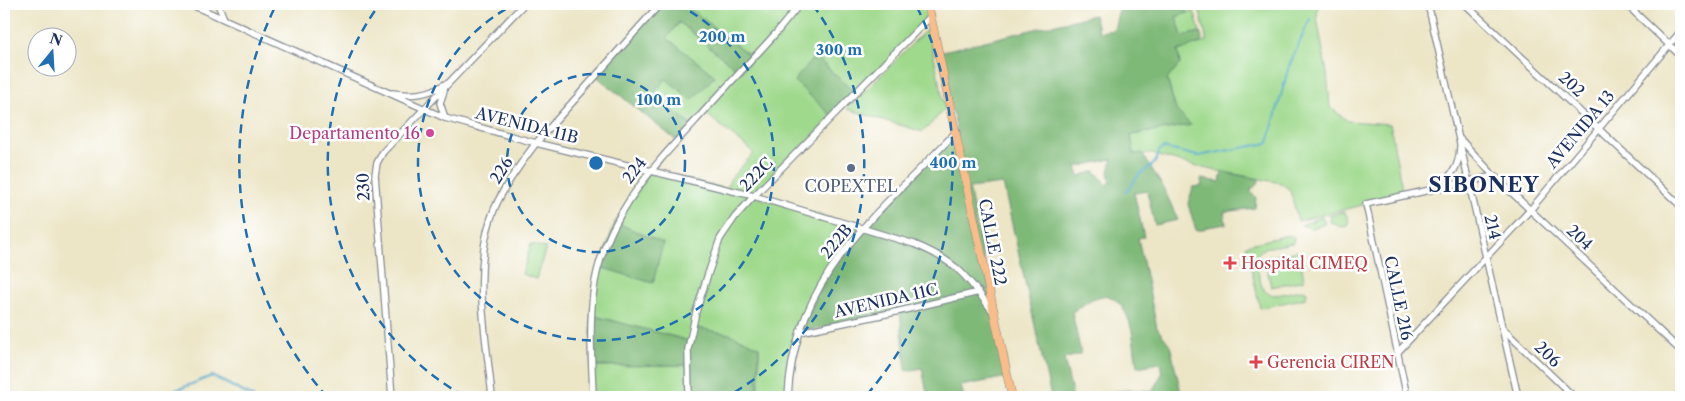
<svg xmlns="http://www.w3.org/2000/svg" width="1685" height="401" font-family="'Libre Caslon Text',serif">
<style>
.green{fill:#9fd98c;stroke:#5d8475}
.forest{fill:#7fb978;stroke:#4d746b;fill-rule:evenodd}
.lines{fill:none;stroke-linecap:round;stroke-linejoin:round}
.stream{stroke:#4da9cb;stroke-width:2}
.minor-casing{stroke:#848a92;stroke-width:8}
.major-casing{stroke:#848a92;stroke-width:9}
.minor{stroke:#fff;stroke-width:5.5}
.major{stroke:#f8bd89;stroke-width:8}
.ring{fill:none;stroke:#1f6fb2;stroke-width:2.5;stroke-dasharray:9 6}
.hotel-dot{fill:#d1479c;stroke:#fff;stroke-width:2}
.service-dot{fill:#5c6f8a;stroke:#fff;stroke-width:2}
.health-dot{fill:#e0444e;stroke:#fff;stroke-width:2}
.labels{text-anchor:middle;stroke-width:5;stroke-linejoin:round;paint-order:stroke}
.street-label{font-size:16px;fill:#1b2f5e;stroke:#fff}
.hotel-label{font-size:16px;fill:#b23c85;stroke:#fff;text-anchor:end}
.service-label{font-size:16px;fill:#4e5e75;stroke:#fff}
.health-label{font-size:16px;fill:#be3a42;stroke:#fff;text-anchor:start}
.district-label{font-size:21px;font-weight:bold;letter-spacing:1px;fill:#1b2f5e;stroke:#fff}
.centre{fill:#1f6fb2;stroke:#fff;stroke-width:2.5}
.ring-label{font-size:15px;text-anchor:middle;font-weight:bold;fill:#1f6fb2;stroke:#fff;stroke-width:5;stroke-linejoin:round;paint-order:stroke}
</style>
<rect width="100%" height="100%" fill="#fff"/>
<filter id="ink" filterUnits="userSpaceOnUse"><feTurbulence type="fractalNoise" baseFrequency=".02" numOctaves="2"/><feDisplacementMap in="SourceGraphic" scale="10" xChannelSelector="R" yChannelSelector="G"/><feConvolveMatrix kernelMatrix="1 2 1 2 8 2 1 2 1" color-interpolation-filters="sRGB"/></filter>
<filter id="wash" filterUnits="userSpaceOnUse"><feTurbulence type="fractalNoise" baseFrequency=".0096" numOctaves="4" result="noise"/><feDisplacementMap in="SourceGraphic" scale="20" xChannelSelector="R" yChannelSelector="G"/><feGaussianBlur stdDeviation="1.12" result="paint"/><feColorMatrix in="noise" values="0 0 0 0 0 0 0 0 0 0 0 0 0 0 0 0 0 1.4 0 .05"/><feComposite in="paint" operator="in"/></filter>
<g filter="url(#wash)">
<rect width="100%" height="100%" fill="#ece5c6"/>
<g class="green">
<path d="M684 4H718L719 6 729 4H928L931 16 754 196 865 228 800 332 788 397H713L756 391 759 385V347L690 341 591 315 600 267 653 283 615 222 650 170 727 189 730 179 754 153 704 112 691 125 653 94 666 79 714 76 666 38 680 22 740 72 753 58Z"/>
<path d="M1198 4H1318L1317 18 1327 73 1330 107 1348 121 1390 124 1403 195 1298 221 1290 190 1281 183 1198 167 1152 154H1134L1131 135 1191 125 1176 110 1167 78 1180 64 1178 51 1207 41Z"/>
<path d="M1194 11 1200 32 1182 37 1176 16Z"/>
<path d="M928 28 945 109 923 132 847 109Z"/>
<path d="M1343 212C1348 214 1350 222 1347 226L1341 227 1330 222 1331 215Z"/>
<path d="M1322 217 1325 224 1311 228 1301 225Z"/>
<path d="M1288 235 1294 238 1293 243 1264 248 1256 255C1255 263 1258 272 1260 280 1265 305 1286 291 1303 290L1307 292 1306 298 1260 308 1246 245Z"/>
<path d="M531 244 546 248 536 279 522 274Z"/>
<path d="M1297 251 1300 255 1304 280 1271 287 1265 258Z"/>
<path d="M688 365 689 396 696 397H593L592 366Z"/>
</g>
<g class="forest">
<path d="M660 4H684L753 58 740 72 679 22 667 38 715 76 692 100 666 79 653 94 691 125 677 141 596 76Z"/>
<path d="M1139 4H1192L1186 7 1188 13 1176 17 1182 36 1200 32 1203 42 1178 51 1180 64 1167 79 1176 110 1191 125 1131 135 1134 154 1142 153 1163 187 1178 220 1155 225 1147 191 1134 193 1144 237 1138 238 1157 328 1170 345 1182 397H1102L1103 393C1119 390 1137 389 1152 391L1162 374 1160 363 1137 367C1133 342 1134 305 1106 295L1092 299 1072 312 1081 354 1064 359 1073 397H1051L1003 184 969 188 1008 377 961 386 964 397H911L927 393 922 368 906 371 900 312 800 332 833 264 957 131 939 52 1094 15 1099 32 1114 30 1119 9ZM1112 159 1108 177 1112 181 1107 185 1095 171 1079 176 1076 167Z"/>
<path d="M815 56 855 93 832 116 794 81Z"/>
<path d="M1222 172 1259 179 1258 184 1250 190 1256 198 1255 208 1224 212 1226 224 1207 227 1202 230H1196L1188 204 1193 187 1202 186 1201 179 1220 182Z"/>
<path d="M615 222 663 243 653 283 600 267Z"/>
<path d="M591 315 690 341 693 327 730 334 759 347 758 388C750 397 709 397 696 397L689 396 687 365 592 366Z"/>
</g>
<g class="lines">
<g class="stream">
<path d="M1125 192C1133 188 1132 181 1138 176 1148 167 1157 166 1159 151L1163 148 1198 156 1268 143 1289 66 1310 19"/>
<path d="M145 397 179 389 212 376 253 397"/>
</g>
</g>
</g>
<g filter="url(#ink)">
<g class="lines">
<g class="minor-casing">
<g id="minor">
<path d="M190 4 445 118 536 143 754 196 914 244C956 261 967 276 993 312"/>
<path d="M218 4 224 19"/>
<path d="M1428 4 1518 397"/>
<path d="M1465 4 1681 206"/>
<path d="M1626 4 1681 56"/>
<path d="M444 91 440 103 445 118"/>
<path d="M392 93C412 96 428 95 445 84"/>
<path d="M1461 140 1494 176 1681 351"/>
<path d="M1437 186C1453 175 1459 167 1460 147"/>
<path d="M1504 330 1574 397"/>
<path d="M800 332 900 311 979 292"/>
<path d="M1397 353 1531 209 1681 31"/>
<path d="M392 397 375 175 377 163 383 152 524 4"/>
<path d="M492 397C487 340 472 275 491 218 500 191 519 166 536 143L660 4"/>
<path d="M593 397C592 363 589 329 593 295 601 222 650 170 698 118 724 89 751 61 777 32L795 10 797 4"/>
<path d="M689 397 688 349 696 312 707 277 720 239 735 217 754 196 931 16"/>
<path d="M788 397C794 274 879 214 957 131"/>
<path d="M1407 397 1366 204 1494 176"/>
</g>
</g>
<g class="major-casing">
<path id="major" d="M928 4 1012 397"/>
</g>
<use href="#minor" class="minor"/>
<use href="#major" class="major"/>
</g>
</g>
<g class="ring">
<circle cx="596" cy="163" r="89"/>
<path d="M677 4A178 178 0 1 1 515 4"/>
<path d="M464 396A268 268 0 0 1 379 5M813 5A268 268 0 0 1 728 396"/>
<path d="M327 397A357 357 0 0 1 275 7M917 7A357 357 0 0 1 865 397"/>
</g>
<circle class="hotel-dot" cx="430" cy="133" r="5"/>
<circle class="service-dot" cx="851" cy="168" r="5"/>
<g class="health-dot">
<path d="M1227.5 255.5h5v5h5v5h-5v5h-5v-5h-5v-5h5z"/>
<path d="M1253.5 354.5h5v5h5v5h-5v5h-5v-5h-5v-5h5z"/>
</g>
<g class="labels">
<g class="street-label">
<text transform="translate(1572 84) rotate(43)" y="6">202</text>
<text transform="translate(527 125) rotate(14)" y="6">AVENIDA 11B</text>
<text transform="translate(1580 129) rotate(-50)" y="6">AVENIDA 13</text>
<text transform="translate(501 170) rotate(-58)" y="6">226</text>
<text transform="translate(634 170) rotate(-53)" y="6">224</text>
<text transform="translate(756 174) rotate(-46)" y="6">222C</text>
<text transform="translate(363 187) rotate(-92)" y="6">230</text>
<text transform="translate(1493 227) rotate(77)" y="6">214</text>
<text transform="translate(1580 237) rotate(43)" y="6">204</text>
<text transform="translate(836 241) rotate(-50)" y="6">222B</text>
<text transform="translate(993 242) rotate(79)" y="6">CALLE 222</text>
<text transform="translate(1399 298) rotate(78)" y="6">CALLE 216</text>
<text transform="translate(886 300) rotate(-13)" y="6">AVENIDA 11C</text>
<text transform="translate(1548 354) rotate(44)" y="6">206</text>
</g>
<g class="hotel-label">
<text x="420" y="139">Departamento 16</text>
</g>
<g class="service-label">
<text x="851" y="192">COPEXTEL</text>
</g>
<g class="health-label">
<text x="1241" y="269">Hospital CIMEQ</text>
<text x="1267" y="368">Gerencia CIREN</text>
</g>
<g class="district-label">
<text x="1484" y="192">SIBONEY</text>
</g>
</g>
<circle cx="596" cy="163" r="8" class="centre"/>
<g class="ring-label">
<text x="722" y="42">200 m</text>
<text x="839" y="55">300 m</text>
<text x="659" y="105">100 m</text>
<text x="953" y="168">400 m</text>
</g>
<rect width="1685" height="401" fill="none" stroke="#fff" stroke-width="20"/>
<g transform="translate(52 52) rotate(18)"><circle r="24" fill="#ffffff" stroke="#a4acbf"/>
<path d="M0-4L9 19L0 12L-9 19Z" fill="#1f6fb2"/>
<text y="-8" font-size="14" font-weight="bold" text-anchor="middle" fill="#1b2f5e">N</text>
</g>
</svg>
